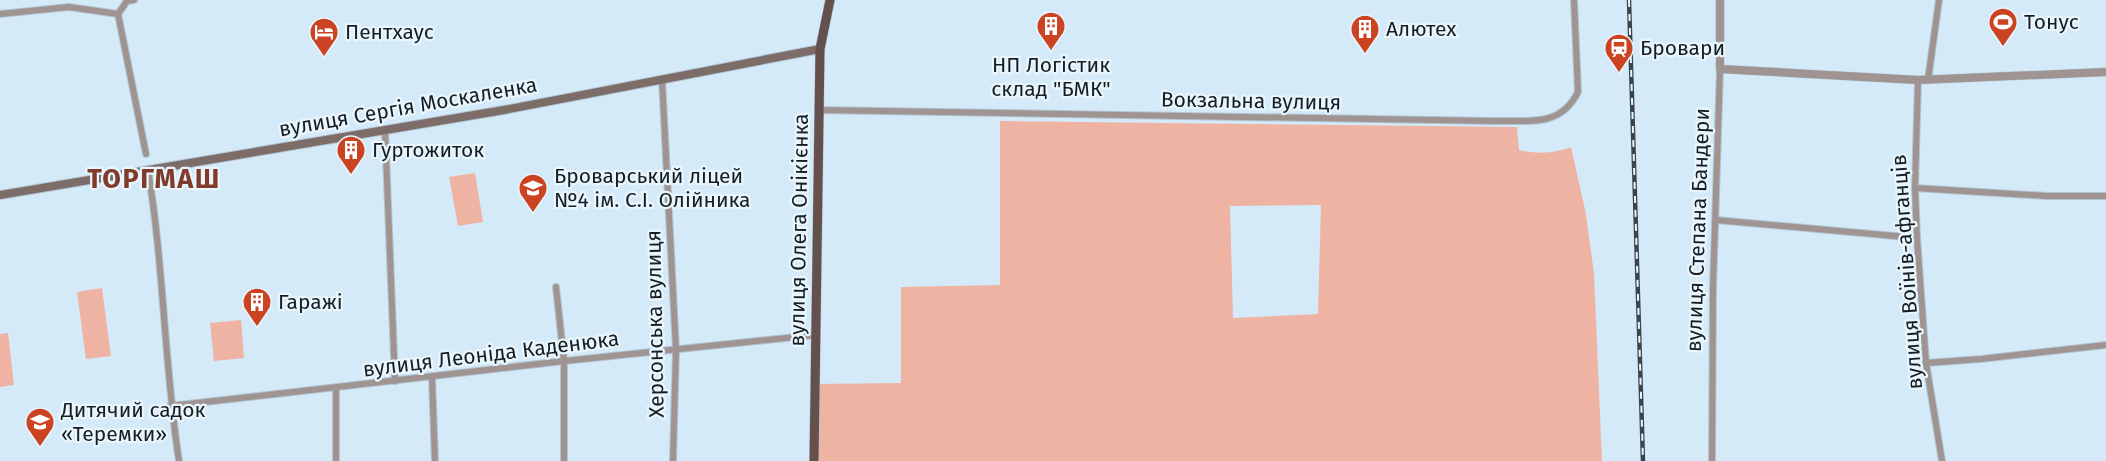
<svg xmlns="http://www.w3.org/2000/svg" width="2106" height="461" font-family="'Fira Sans',sans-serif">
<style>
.green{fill:#efb3a4;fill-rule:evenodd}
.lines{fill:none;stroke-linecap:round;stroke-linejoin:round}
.minor-casing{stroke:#b2c5d2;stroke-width:8}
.tertiary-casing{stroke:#b2c5d2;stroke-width:9}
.secondary-casing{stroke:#b2c5d2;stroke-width:10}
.primary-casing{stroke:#b2c5d2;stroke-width:10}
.minor{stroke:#9f9491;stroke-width:6}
.tertiary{stroke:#9f9491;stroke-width:8}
.secondary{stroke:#7d6d69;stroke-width:8}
.primary{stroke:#64514d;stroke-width:9}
.rail-casing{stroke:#3a444b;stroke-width:4.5}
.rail{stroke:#e9f6fe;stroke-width:2;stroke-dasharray:7;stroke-linecap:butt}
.labels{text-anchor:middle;stroke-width:4.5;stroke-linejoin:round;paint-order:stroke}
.poi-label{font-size:21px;fill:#161e23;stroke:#e9f6fe;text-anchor:start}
.street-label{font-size:21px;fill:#161e23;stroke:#e9f6fe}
.district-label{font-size:27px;font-weight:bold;letter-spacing:1.5px;fill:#803b2b;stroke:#e9f6fe}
</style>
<rect width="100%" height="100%" fill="#d4eaf8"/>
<g class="green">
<path d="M1000 121 1517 127 1519 150C1538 154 1552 154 1571 147L1586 214 1594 274 1602 461H814L815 384 901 383V287L1000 285ZM1321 205 1318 314 1233 318 1230 206Z"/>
<path d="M475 173 483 222 458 226 449 177Z"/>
<path d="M102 288 111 356 86 359 77 292Z"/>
<path d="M241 320 244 358 214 361 210 323Z"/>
<path d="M8 333 14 385 0 387V334Z"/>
</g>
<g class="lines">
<g class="minor-casing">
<g id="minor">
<path d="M0 14 69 7 118 14 146 154"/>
<path d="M118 14 127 1 134 0"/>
<path d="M662 79 676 350 673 461"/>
<path d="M1918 80 1915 188 1917 238 1926 363 1942 461"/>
<path d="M1928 80 1939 0"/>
<path d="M819 110 1494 121C1529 120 1560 128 1578 92L1574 0"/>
<path d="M385 130 395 381"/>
<path d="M148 170C164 266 164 364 179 461"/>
<path d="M1915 188 2047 196H2106"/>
<path d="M1716 220 1917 238"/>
<path d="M556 287 564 361V461"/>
<path d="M1926 363 1981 359 2106 345"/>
<path d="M432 377 435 461"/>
<path d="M336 388V461"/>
<path d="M170 406 564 361 815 335"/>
<path d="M1712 461 1713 288 1720 69"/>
</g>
</g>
<g class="tertiary-casing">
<path id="tertiary" d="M1720 0V69L1918 80 2106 72"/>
</g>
<g class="secondary-casing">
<path id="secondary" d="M0 195 504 110 820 49"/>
</g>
<g class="primary-casing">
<path id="primary" d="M814 461 820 49 830 0"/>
</g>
<use href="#minor" class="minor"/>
<use href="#tertiary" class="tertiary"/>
<use href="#secondary" class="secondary"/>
<use href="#primary" class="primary"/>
<g class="rail-casing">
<path id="rail" d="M1629 0 1643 461"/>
</g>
<use href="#rail" class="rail"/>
</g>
<defs>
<g id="stadium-pin" transform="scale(1.5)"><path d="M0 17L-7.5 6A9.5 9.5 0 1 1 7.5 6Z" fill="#cc4321" stroke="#e9f6fe"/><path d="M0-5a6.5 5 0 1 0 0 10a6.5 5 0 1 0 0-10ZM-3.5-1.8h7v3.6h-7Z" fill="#fff"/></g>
<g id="building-pin" transform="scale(1.5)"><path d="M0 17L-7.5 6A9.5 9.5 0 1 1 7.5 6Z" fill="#cc4321" stroke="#e9f6fe"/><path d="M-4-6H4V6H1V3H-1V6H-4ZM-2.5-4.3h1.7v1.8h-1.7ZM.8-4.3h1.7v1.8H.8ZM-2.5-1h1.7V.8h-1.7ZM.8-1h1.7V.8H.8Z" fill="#fff"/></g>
<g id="hotel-pin" transform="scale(1.5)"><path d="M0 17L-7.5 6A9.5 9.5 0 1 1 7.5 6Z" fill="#cc4321" stroke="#e9f6fe"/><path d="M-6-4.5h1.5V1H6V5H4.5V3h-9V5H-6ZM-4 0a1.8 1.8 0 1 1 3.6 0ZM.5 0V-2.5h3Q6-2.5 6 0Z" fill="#fff"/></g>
<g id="station-pin" transform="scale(1.5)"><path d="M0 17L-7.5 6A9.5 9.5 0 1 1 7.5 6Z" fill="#cc4321" stroke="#e9f6fe"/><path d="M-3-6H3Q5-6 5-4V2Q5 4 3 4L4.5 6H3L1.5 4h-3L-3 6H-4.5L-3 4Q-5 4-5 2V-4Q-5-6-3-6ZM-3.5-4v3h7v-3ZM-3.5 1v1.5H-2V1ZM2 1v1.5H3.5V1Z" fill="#fff"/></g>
<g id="school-pin" transform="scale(1.5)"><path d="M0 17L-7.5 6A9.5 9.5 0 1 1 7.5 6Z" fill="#cc4321" stroke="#e9f6fe"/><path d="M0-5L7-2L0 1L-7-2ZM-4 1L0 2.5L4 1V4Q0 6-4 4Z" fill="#fff"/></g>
</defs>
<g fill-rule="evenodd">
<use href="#stadium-pin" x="2003" y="22"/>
<use href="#building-pin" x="1051" y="26"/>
<use href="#building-pin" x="1365" y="29"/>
<use href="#hotel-pin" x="324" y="32"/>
<use href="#station-pin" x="1619" y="48"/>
<use href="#building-pin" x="351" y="150"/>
<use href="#school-pin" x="533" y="188"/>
<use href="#building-pin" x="257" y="302"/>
<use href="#school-pin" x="40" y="422"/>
</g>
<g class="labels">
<g class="poi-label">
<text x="2024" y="29">Тонус</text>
<text x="1386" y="36">Алютех</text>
<text x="345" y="39">Пентхаус</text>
<text x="1640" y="55">Бровари</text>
<text x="1051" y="72" text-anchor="middle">НП Логістик<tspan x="1051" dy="24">склад "БМК"</tspan></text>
<text x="372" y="157">Гуртожиток</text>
<text x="554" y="183">Броварський ліцей<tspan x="554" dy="24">№4 ім. С.І. Олійника</tspan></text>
<text x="278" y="309">Гаражі</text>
<text x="61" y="417">Дитячий садок<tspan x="61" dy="24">«Теремки»</tspan></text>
</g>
<g class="street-label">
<text transform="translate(1251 101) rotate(1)" y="7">Вокзальна вулиця</text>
<text transform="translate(408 107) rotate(-10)" y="7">вулиця Сергія Москаленка</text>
<text transform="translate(799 230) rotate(-89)" y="7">вулиця Олега Онікієнка</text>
<text transform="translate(1698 230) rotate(-88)" y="7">вулиця Степана Бандери</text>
<text transform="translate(1907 272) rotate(-94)" y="7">вулиця Воїнів-афганців</text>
<text transform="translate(655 324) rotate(-91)" y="7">Херсонська вулиця</text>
<text transform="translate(491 354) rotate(-7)" y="7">вулиця Леоніда Каденюка</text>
</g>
<g class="district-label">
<text x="154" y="188">ТОРГМАШ</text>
</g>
</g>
</svg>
